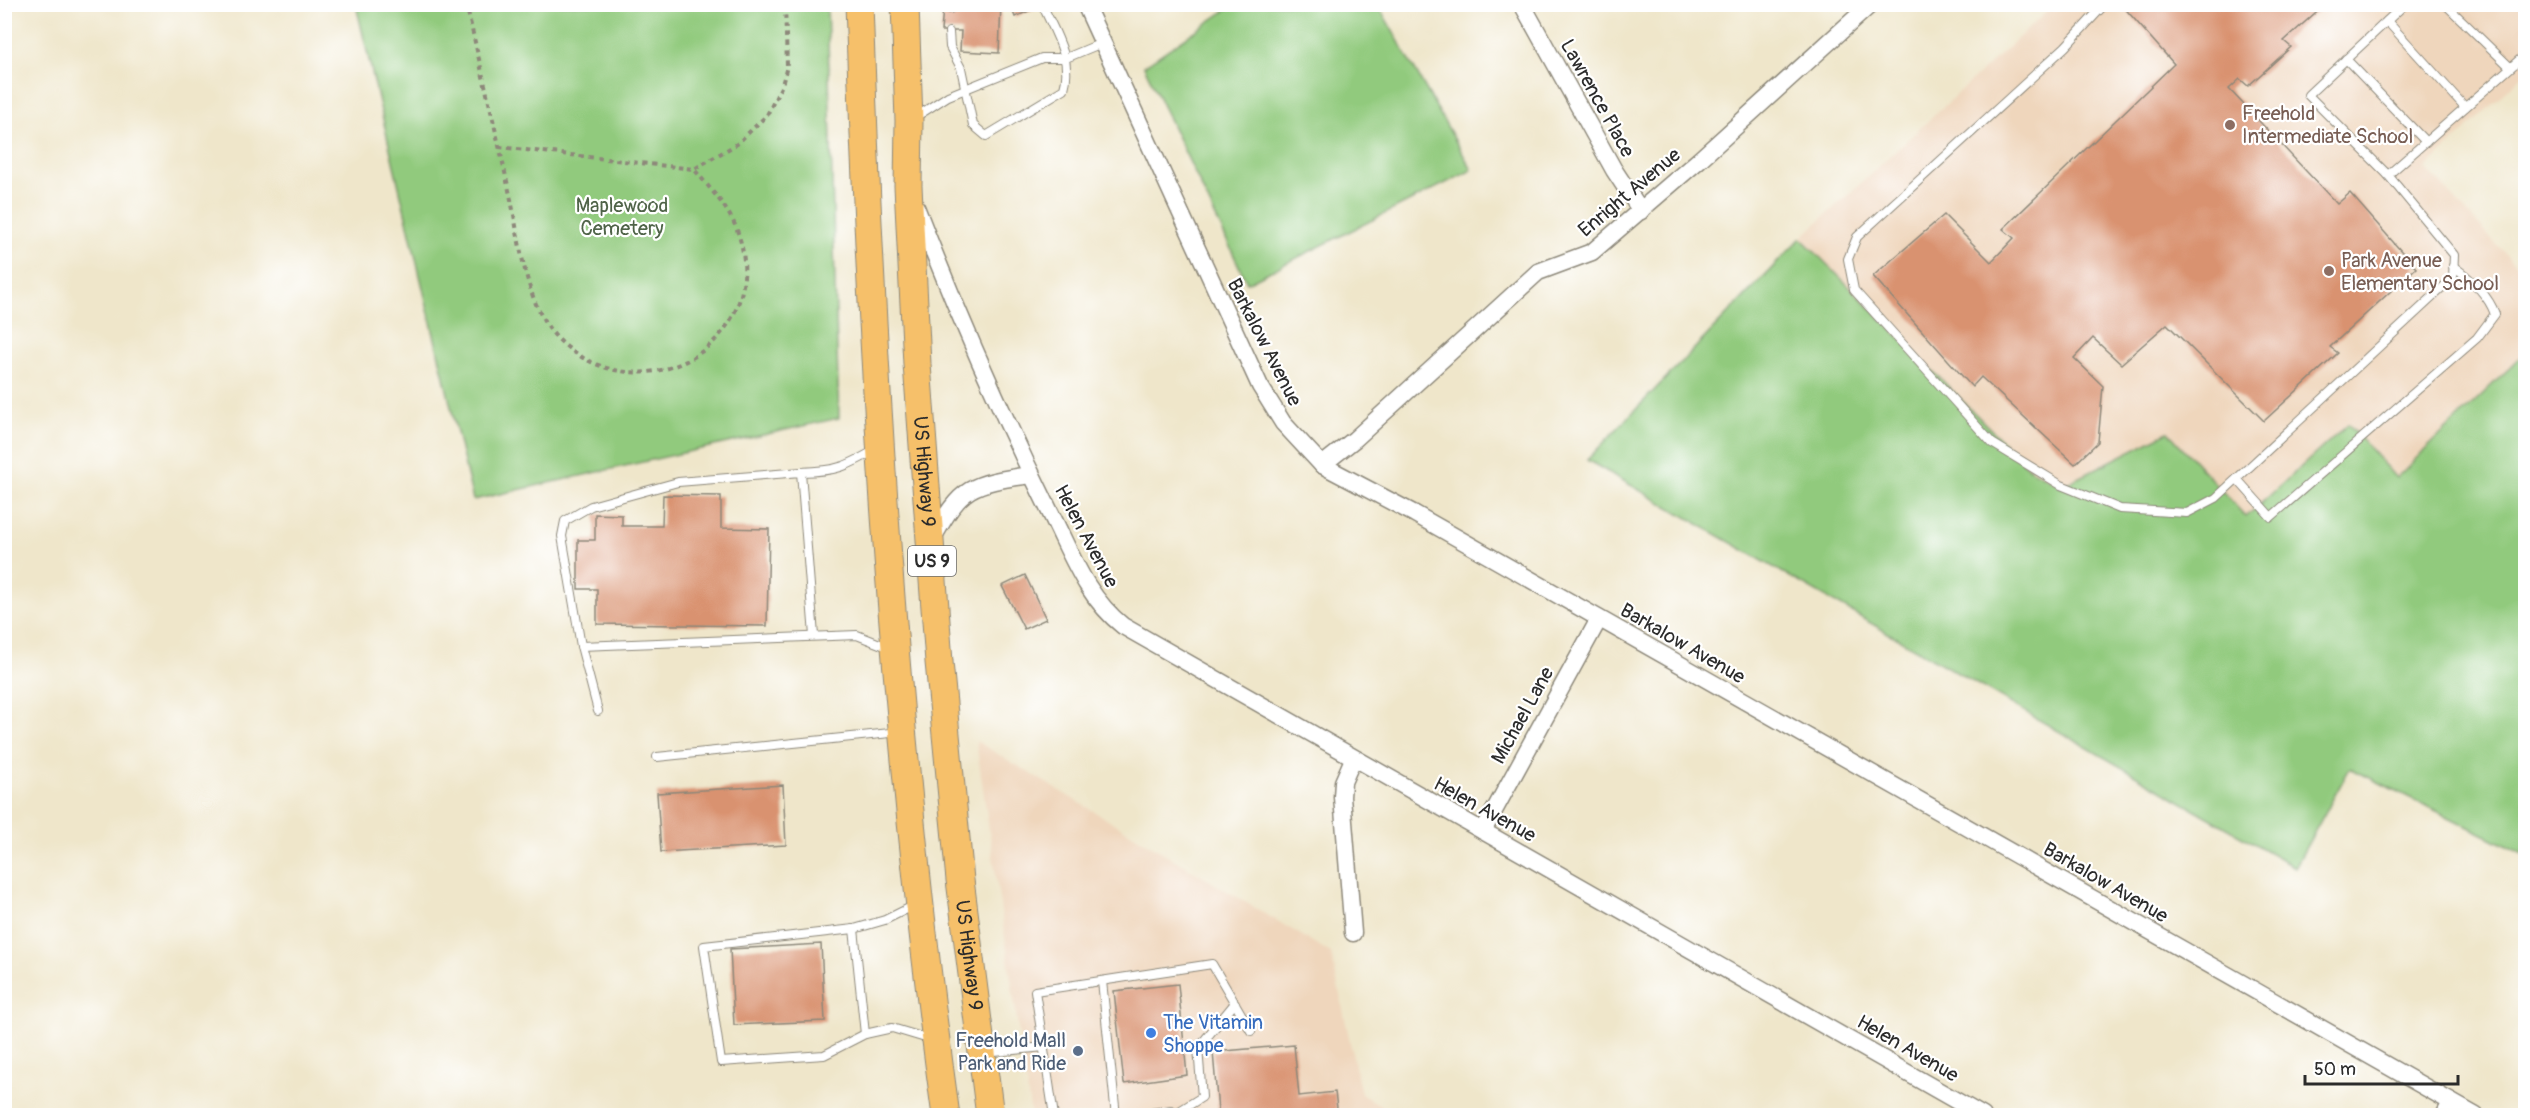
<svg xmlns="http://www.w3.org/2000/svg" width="2530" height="1120" font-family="Pangolin,sans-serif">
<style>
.built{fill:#efd6bc}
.green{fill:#91ca7d;stroke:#5e7a54;stroke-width:1.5}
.building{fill:#d99270}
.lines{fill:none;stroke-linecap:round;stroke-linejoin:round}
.service-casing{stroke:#8d887a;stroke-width:10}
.minor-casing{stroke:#8d887a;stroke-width:19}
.trunk-casing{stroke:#8d887a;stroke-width:29}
.path{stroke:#8d887a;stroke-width:4;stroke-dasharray:4.5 4.5;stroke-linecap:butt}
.service{stroke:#fff;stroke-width:8}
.minor{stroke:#fff;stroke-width:16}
.trunk{stroke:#f6c06b;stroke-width:27}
.education-dot{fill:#8d6e63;stroke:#fff;stroke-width:2}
.shop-dot{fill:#3f7fe0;stroke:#fff;stroke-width:2}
.service-dot{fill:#5c6f8a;stroke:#fff;stroke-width:2}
.labels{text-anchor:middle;stroke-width:4.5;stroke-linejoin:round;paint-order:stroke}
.shield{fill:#fff;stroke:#6b6b6b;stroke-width:1.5}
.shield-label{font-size:18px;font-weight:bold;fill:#2b2b2b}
.street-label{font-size:20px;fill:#2b2b2b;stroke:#fff}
.education-label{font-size:20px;fill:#785e54;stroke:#fff;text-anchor:start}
.park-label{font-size:20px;fill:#4f6348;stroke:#fff}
.shop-label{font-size:20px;fill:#366cbe;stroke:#fff;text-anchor:start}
.service-label{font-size:20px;fill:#4e5e75;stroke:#fff;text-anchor:end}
</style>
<rect width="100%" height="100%" fill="#fff"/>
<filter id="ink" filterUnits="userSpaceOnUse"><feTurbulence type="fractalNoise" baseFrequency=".0167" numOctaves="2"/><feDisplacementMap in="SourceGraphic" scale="12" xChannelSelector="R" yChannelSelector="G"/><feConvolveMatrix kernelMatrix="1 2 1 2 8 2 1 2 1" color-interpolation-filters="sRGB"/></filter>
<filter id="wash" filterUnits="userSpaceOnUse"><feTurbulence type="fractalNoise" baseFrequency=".008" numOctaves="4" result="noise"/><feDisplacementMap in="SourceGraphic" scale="24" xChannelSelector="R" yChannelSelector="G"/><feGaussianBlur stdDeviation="1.35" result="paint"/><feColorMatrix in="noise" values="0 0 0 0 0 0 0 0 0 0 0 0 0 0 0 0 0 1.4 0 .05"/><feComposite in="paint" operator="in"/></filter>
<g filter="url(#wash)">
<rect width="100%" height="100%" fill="#efe6ca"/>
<g class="built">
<path d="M2054 5H2525V73L2426 168 2525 275V855L2350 768 2295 867 1587 460 1801 238Z"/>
<path d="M976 741 1331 953 1361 1094 1395 1115H1031Z"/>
</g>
<g class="green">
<path d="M1235 4 1378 5 1472 170 1247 283 1144 66Z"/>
<path d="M356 5H827L839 418 473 500Z"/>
<path d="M1801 238 2031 470 2062 486 2168 432 2246 517 2348 424 2396 478 2525 353V855L2350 768 2295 867 1587 460Z"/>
</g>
<g id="blocks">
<g class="building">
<path d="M957 4H1001L999 53 960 51 961 31H941L943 8 957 9Z"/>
<path d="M1010 4H1035L1036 8 1015 17Z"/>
<path d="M2121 4H2325L2284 41 2291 47 2248 86 2240 79 2229 89 2337 204 2350 193 2416 268 2330 347 2338 353 2264 421 2167 324 2121 364 2093 338 2074 358 2103 386 2098 442 2075 464 1981 377 1972 387 1873 276 1944 215 1991 262 2014 238 2003 229 2174 64Z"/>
<path d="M663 495 721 496V528L769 529 767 626 597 624V589H578V540H595V514L622 515V526H662Z"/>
<path d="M1025 575 1046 619 1024 629 1002 586Z"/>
<path d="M783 785 786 845 661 852 657 793Z"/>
<path d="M821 944 825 1021 734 1025 730 949Z"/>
<path d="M1178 984 1187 1075 1124 1084 1114 991Z"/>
<path d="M1294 1045 1299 1096 1335 1092 1338 1116H1214V1112L1218 1111 1213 1052Z"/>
</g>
</g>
</g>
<g filter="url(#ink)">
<use href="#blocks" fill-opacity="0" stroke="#8d887a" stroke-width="1.5"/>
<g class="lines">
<g class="service-casing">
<g id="service">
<path d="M950 4V9"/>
<path d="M2105 4 2065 47 1857 237 1848 259 1854 290 1992 443 2061 485 2120 509 2187 513 2216 498 2453 278 2454 255 2388 175 2308 95 2405 4"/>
<path d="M2445 4 2510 67"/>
<path d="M2387 21 2465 107"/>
<path d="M949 32 950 47 961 68 973 125 986 136 1064 89C1073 59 1054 31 1042 4"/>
<path d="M2346 59 2426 142"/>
<path d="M914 118 948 96 1042 58H1066L1102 43"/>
<path d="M2388 175 2526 54"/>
<path d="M801 472C837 471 846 467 877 449"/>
<path d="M2237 479 2271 517 2477 338 2495 314C2488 295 2470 278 2453 266"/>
<path d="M581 646 857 635 890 648"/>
<path d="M598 711 581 646 562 536 565 521 591 506 678 482 801 472 814 636"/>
<path d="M657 757 900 732"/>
<path d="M915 905 885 920 854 929 704 946 721 1062 824 1055 865 1034 892 1028 932 1040"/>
<path d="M854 929 865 1034"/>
<path d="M1102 981 1116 1116"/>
<path d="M984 1053 1044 1047"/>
<path d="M1178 1112 1202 1097 1198 1048 1235 1003"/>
<path d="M1054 1116 1035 991 1212 964 1251 1031"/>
<path d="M1131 1116 1171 1110 1180 1114"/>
</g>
</g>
<g class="minor-casing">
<g id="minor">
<path d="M1085 4 1260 386 1283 423 1322 465 1415 514 2476 1116"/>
<path d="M1522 4 1614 170 1641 211"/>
<path d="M916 207C956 310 1001 413 1050 512 1071 553 1086 597 1123 626L1983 1116"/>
<path d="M1322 465 1355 439 1538 272 1592 252 1699 160 1871 4"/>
<path d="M932 540C961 486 971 483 1031 475"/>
<path d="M1353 759 1343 782 1342 797 1353 933"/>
<path d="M1483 831 1599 619"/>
<path d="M2444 1116 2451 1102"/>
</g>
</g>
<g class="trunk-casing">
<g id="trunk">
<path d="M859 4C872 376 895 747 946 1116"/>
<path id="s1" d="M905 4 909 121 908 186 917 364 939 662 960 880 990 1116"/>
</g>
</g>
<g class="path">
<path d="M466 4C481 68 496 131 510 195 519 236 523 285 545 322 555 339 571 352 589 361 673 402 768 327 739 236 732 211 710 189 694 169"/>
<path d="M499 147 694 169 737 144 767 115 782 85 787 66 785 4"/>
</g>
<use href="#service" class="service"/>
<use href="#minor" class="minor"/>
<use href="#trunk" class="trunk"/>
</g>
</g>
<g class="education-dot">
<circle cx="2230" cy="125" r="6"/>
<circle cx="2329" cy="271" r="6"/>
</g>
<circle class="shop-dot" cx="1151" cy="1033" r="6"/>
<circle class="service-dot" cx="1078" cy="1051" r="6"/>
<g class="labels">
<rect class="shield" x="908" y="546" width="48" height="30" rx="4.5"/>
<g class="shield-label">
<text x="932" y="567">US 9</text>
</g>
<g class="street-label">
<text transform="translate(1598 98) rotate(61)" y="7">Lawrence Place</text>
<text transform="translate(1629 192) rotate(-40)" y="7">Enright Avenue</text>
<text transform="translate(1265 342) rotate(63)" y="7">Barkalow Avenue</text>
<text dy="7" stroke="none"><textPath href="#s1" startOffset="468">US Highway 9</textPath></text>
<text transform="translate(1087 536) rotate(62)" y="7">Helen Avenue</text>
<text transform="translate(1683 643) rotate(30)" y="7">Barkalow Avenue</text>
<text transform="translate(1522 715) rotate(-61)" y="7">Michael Lane</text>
<text transform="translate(1485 809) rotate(29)" y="7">Helen Avenue</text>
<text transform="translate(2106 882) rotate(30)" y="7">Barkalow Avenue</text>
<text dy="7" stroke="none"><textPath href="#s1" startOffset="954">US Highway 9</textPath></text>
<text transform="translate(1908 1048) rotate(30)" y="7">Helen Avenue</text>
</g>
<g class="education-label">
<text x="2242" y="120">Freehold<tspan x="2242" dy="23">Intermediate School</tspan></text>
<text x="2341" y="267">Park Avenue<tspan x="2341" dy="23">Elementary School</tspan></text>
</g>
<g class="park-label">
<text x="622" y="212">Maplewood<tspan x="622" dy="23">Cemetery</tspan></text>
</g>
<g class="shop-label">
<text x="1163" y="1029">The Vitamin<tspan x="1163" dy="23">Shoppe</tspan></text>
</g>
<g class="service-label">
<text x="1066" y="1047">Freehold Mall<tspan x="1066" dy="23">Park and Ride</tspan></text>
</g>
</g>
<rect width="2530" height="1120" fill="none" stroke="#fff" stroke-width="24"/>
<path d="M2305 1075v9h153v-9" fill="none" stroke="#2b2b2b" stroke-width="3"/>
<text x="2314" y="1075" font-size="18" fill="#2b2b2b" stroke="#ffffff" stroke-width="4.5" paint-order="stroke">50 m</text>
</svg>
